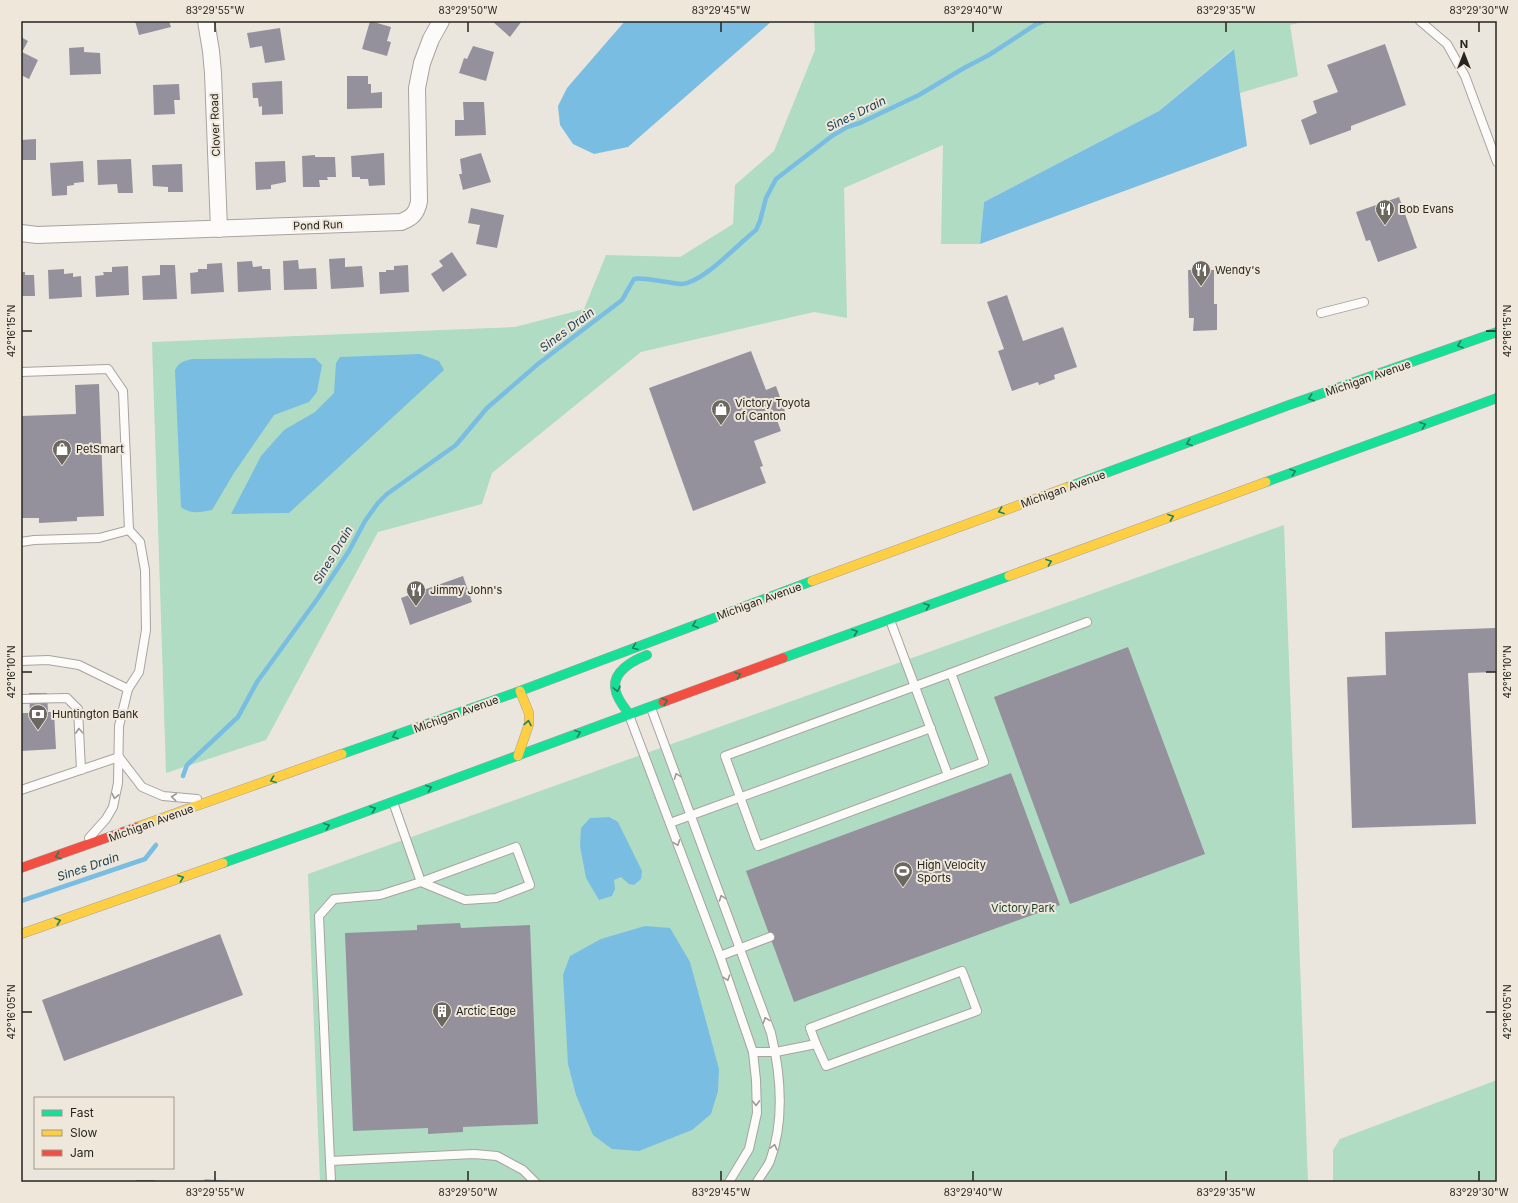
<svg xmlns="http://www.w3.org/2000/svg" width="1518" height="1203" font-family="Inter,sans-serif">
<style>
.green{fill:#b0dcc4}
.water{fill:#79bde2}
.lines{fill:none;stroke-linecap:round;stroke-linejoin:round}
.stream{stroke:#79bde2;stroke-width:4.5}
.building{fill:#94919d}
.lane-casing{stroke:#a7a39e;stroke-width:10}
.street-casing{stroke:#a7a39e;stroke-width:18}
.fast-casing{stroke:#a7a39e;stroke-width:10}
.slow-casing{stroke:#a7a39e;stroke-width:10}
.jam-casing{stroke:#a7a39e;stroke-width:10}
.lane{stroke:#fcfbfa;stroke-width:8}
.street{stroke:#fcfbfa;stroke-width:16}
.fast{stroke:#16e098;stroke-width:9}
.slow{stroke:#ffcf43;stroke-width:9}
.jam{stroke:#f24e42;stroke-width:9}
.oneway{stroke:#1e825b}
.oneway2{stroke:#9c9a97}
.ticks{fill:none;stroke:#26241e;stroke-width:1.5}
.labels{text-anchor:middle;stroke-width:4;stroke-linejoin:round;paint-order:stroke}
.street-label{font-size:11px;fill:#26241e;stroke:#efe7d9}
.poi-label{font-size:11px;fill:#26241e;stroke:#efe7d9;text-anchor:start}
.park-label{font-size:11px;fill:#0e3e2b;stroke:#efe7d9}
.water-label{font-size:12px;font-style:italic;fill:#194259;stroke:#efe7d9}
.neatline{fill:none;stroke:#26241e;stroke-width:1.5}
.ticks-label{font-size:10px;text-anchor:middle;fill:#26241e}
</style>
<rect width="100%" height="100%" fill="#eae6de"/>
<g class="green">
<path d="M814 21H1307L1290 25 1298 76 1240 93 1233 49 1159 111 984 202 980 244H941L943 145 844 188 847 318 814 312 641 352 492 473 482 504 378 532 266 740 166 773 152 342 515 327 584 309 606 255 680 257 733 224 735 185 774 151 815 50Z"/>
<path d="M1284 525 1308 1182H320L308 874Z"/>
<path d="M1497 1080V1182H1333V1150L1340 1139Z"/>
</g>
<g class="water">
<path d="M625 21H772L628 147 594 154 573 144 560 125 558 106 567 88Z"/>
<path d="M1234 49 1247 146 980 244 984 202 1159 111Z"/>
<path d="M420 354 439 361 444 370 289 513 231 514 261 456 284 430 315 412 334 393 336 363 340 357Z"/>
<path d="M315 358 322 365 317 392 309 402 274 415 234 473 212 510C201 512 191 515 181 507L175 370C179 362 184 361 192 359Z"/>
<path d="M609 817 618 822 642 871 641 879 634 885 629 884 621 877 614 880 615 889 612 896 599 900 586 878 580 846 581 828 590 818Z"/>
<path d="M645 926 670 928 690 962 719 1069 718 1091 711 1114 692 1130 639 1151 612 1149 593 1135 576 1095 568 1064 563 975 570 956 601 939Z"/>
<path d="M205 1179 242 1182H203Z"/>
</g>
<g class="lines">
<g class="stream">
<path d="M183 776 187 765 238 717 257 682 318 598 349 551 365 521 378 503 387 494 456 445 487 408 538 364 622 300 634 279C641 276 672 284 682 284 704 282 738 244 756 230L760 221 766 198 776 179 832 136 847 127 860 123 919 95 964 68 989 55 1035 25 1044 21"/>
<path d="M21 901 145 859 156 845"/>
</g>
</g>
<g class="building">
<path d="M135 21H169L171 27 139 35Z"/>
<path d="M370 21 391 27 387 41 391 42 387 56 362 49Z"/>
<path d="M492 21H522L510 37Z"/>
<path d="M280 28 285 60 265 63 262 46 250 48 247 33Z"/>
<path d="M21 37 28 41 22 52 38 60 29 79 21 75Z"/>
<path d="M1385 44 1406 105 1351 126V130L1310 145 1301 120 1317 113 1313 101 1338 92 1327 65Z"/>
<path d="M473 46 494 52 486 81 459 73 464 58 467 59Z"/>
<path d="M84 47V52L100 53 101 74 70 75 69 48Z"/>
<path d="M347 76H368V84H371V93L382 92V108L347 109Z"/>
<path d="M282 81 283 114 262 115V106L259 107 258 98H253L252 83Z"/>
<path d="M179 84 180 100H174L175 114 154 115 153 85Z"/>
<path d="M463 102H484L486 135 455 136V120H464Z"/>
<path d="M36 139V160H21V140Z"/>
<path d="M384 153 385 185 369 186 368 179H360V177H352L351 156Z"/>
<path d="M481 153 491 182 463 190 459 174H462L460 159Z"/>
<path d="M315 155V157H335L336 177H327L328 180H319L320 187H303L302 156Z"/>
<path d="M131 159 133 193H118L117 184 98 185 97 160Z"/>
<path d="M83 161 84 182 74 183V185L67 186V195L52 196 50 163Z"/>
<path d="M285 161 286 182 271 185V189L256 190 255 162Z"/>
<path d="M182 164 183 192H168V187L153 186 152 165Z"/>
<path d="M1399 197 1417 248 1378 262 1370 240 1366 241 1356 212Z"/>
<path d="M471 208 504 215 497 248 476 244 480 225 468 223Z"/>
<path d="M452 252 467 275 443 292 431 274 443 266 439 261Z"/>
<path d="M345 258V267L362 266 364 287 331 289 329 259Z"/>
<path d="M298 260 299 269 316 268 317 289 284 290 283 261Z"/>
<path d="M252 261 253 267 262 266V269H270L271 290 238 292 237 262Z"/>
<path d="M222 263 224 292 191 294 190 273 198 272V269H207V264Z"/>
<path d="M160 265H175L177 299 143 300 142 276 160 275Z"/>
<path d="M408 265 409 292 380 294 379 272H386V270H394V266Z"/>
<path d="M128 266 129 295 96 297 95 276 104 275 103 272H112V267Z"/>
<path d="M64 269V274L73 273V277L81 276 82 297 49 299 48 270Z"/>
<path d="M1188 270H1214V304H1217V330L1193 331 1194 318H1189Z"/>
<path d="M21 272H25V275H34L35 296H21Z"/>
<path d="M1007 295 1023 341 1063 327 1077 367 1054 375 1055 379 1039 385 1038 382 1012 391 998 351 1004 349 987 302Z"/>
<path d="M751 351 766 390 776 386 787 417 777 420 781 431 754 441 763 466 760 467 766 483 693 511 649 388Z"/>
<path d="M99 384 104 516 77 517V521L39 523V518H21V416L76 414 75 385Z"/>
<path d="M463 576 472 602 410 625 401 598Z"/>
<path d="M1495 628V672L1468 673 1476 824 1352 828 1347 677 1386 675 1385 632Z"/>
<path d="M1128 647 1205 854 1070 904 994 697Z"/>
<path d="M29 693H47L48 712H54L56 749 21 751V713H30Z"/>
<path d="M1011 773 1060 905 794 1002 746 871Z"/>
<path d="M460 923 461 928 530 925 538 1124 463 1127V1132L428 1134V1128L353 1131 345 933 417 930V925Z"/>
<path d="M220 934 243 995 64 1061 42 1000Z"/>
<rect x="136" y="1180" width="19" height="2"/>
</g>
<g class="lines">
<g class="lane-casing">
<g id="lane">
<path d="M1420 21 1447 44 1465 76 1497 162"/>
<path d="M1321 313 1364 302"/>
<path d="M21 372 108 369 123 391 129 530 140 542 145 570 146 630 139 672 128 689 119 726 118 783 113 807 106 819 89 838"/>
<path d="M21 542 34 540 99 538 129 530"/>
<path d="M890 620 948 775"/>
<path d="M21 661 48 660 79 665 128 689"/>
<path d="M951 673 984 762 758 846 725 756Z"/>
<path d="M951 673 1087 622"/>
<path d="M21 699 67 698 78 709 81 770"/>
<path d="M651 708 771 1033C781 1075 785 1120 770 1161 767 1168 761 1175 757 1182"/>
<path d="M629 715 720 956 753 1052 756 1080 757 1113 749 1149 729 1182"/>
<path d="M119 757 142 787 163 796 197 799"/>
<path d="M21 790 119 757"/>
<path d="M670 823 931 728"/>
<path d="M516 847 530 885 496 898 465 900 421 882Z"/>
<path d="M720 956 770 937"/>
<path d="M962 971 977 1011 826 1066 816 1044 810 1028Z"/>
<path d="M753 1052H776L816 1044"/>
<path d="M330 1161 319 916 334 899 380 895 421 882 393 802"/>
<path d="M331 1182 330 1161 474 1154 497 1156 523 1170 535 1182"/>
</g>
</g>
<g class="street-casing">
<g id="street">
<path d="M206 21 211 51 213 73 219 229"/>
<path d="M21 233 37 235 401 222C412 218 417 213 419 201L417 88 422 63 431 39 441 21"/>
</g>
</g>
<g class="fast-casing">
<g id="fast">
<path d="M1266 482 1497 398"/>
<path d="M1068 487 1289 405 1497 332"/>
<path d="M783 658 1009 576"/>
<path d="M629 714C624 707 618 700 616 692 610 672 632 661 647 655"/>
<path d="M342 754 520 691 812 581"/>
<path d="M223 863 316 830 663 702"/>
</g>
</g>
<g class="slow-casing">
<g id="slow">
<path d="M1009 576 1266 482"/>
<path d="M812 581 1068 487"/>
<path d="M518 756 529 724V713L520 691"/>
<path d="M137 827 342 754"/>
<path d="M21 934 223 863"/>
</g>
</g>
<g class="jam-casing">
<g id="jam">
<path d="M663 702 783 658"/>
<path d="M21 868 137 827"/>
</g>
</g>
<use href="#lane" class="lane"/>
<use href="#street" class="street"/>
<use href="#fast" class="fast"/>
<use href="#slow" class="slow"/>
<use href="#jam" class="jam"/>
</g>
<defs><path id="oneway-chevron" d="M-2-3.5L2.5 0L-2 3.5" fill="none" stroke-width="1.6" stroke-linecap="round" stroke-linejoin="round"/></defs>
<g class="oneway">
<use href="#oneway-chevron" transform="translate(1460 345) rotate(161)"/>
<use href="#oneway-chevron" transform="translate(1311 398) rotate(161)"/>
<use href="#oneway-chevron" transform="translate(1423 425) rotate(-20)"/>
<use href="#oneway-chevron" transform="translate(1189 443) rotate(160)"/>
<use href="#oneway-chevron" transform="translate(1293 472) rotate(-19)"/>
<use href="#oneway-chevron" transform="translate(1001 511) rotate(160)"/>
<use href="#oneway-chevron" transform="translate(1171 517) rotate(-20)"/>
<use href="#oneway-chevron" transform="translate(1049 562) rotate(-20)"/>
<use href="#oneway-chevron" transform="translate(927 606) rotate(-20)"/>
<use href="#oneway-chevron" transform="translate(695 625) rotate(160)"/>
<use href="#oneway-chevron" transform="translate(855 632) rotate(-20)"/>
<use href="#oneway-chevron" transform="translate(635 647) rotate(159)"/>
<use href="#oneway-chevron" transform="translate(738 675) rotate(-20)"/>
<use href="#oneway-chevron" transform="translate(617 689) rotate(78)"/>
<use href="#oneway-chevron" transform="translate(665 701) rotate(-20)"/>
<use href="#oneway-chevron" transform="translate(528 723) rotate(-80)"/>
<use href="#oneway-chevron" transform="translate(578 733) rotate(-20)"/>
<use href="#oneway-chevron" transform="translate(395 736) rotate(160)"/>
<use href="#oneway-chevron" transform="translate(273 780) rotate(160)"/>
<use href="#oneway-chevron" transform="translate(429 788) rotate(-20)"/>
<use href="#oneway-chevron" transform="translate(373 809) rotate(-20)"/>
<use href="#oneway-chevron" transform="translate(327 826) rotate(-20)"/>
<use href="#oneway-chevron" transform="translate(58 856) rotate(161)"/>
<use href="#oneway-chevron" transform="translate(181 878) rotate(-20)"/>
<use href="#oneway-chevron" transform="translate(58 921) rotate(-19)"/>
</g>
<g class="oneway2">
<use href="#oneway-chevron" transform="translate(79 731) rotate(-93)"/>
<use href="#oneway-chevron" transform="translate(677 776) rotate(-111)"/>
<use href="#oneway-chevron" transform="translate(115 796) rotate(102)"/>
<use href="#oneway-chevron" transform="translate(174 797) rotate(-174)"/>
<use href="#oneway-chevron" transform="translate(677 843) rotate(70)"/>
<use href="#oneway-chevron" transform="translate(722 898) rotate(-110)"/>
<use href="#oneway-chevron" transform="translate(727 978) rotate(71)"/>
<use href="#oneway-chevron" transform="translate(766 1020) rotate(-110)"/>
<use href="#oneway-chevron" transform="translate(756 1103) rotate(89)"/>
<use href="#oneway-chevron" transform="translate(774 1147) rotate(-76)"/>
</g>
<path class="ticks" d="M215 22V32M468 22V32M721 22V32M973 22V32M1226 22V32M1479 22V32M22 331H32M1486 331H1496M22 672H32M1486 672H1496M22 1012H32M1486 1012H1496M215 1171V1181M468 1171V1181M721 1171V1181M973 1171V1181M1226 1171V1181M1479 1171V1181"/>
<defs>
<g id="restaurant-pin" transform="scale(1)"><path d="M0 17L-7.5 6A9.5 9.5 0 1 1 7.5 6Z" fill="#6b6861" stroke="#efe7d9"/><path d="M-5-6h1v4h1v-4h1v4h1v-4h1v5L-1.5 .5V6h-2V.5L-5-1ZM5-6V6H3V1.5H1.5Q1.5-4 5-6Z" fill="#fff"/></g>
<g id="shop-pin" transform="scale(1)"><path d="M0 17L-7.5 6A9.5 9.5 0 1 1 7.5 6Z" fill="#6b6861" stroke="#efe7d9"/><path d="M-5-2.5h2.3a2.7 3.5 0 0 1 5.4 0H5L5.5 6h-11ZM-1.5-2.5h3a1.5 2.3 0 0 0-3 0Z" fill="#fff"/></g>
<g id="bank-pin" transform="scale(1)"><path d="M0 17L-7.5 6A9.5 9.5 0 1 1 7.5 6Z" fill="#6b6861" stroke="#efe7d9"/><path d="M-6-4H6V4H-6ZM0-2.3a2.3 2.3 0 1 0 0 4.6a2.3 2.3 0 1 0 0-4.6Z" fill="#fff"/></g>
<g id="stadium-pin" transform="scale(1)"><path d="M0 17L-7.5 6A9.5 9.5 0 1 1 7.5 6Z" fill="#6b6861" stroke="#efe7d9"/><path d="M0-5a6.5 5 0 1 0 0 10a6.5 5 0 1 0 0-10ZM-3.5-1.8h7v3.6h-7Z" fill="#fff"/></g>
<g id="building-pin" transform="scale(1)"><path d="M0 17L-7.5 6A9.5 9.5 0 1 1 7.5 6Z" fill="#6b6861" stroke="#efe7d9"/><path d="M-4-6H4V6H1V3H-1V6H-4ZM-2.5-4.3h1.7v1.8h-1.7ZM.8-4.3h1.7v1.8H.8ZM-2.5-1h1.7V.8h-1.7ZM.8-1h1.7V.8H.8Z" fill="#fff"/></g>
</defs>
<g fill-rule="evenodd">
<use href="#restaurant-pin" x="1385" y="209"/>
<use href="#restaurant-pin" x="1201" y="270"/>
<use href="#shop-pin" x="721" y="409"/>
<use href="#shop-pin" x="62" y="449"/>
<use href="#restaurant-pin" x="416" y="590"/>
<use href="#bank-pin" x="38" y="714"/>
<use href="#stadium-pin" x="903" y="871"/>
<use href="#building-pin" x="442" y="1011"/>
</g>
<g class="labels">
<g class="street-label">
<text transform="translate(215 125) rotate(-92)" y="4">Clover Road</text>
<text transform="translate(318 225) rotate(-2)" y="4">Pond Run</text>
<text transform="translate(1368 378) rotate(-19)" y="4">Michigan Avenue</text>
<text transform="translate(1063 489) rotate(-20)" y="4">Michigan Avenue</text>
<text transform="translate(759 601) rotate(-20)" y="4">Michigan Avenue</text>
<text transform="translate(456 714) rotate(-20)" y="4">Michigan Avenue</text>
<text transform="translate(151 823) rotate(-20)" y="4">Michigan Avenue</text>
</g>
<g class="poi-label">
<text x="1399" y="213">Bob Evans</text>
<text x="1215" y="274">Wendy's</text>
<text x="735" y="407">Victory Toyota<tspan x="735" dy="13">of Canton</tspan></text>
<text x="76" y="453">PetSmart</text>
<text x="430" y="594">Jimmy John's</text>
<text x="52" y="718">Huntington Bank</text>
<text x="917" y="869">High Velocity<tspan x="917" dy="13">Sports</tspan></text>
<text x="456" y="1015">Arctic Edge</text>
</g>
<g class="park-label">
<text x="1023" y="912">Victory Park</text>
</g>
<g class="water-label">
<text transform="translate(856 114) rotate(-26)" y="4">Sines Drain</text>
<text transform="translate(567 330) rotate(-37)" y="4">Sines Drain</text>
<text transform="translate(333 555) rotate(-59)" y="4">Sines Drain</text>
<text transform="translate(88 867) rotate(-19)" y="4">Sines Drain</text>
</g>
</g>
<rect width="1518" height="1203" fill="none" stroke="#efe7d9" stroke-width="44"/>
<rect x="34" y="1097" width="140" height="72" fill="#efe7d9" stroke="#9f998e"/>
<rect x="42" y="1110" width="20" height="6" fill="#16e098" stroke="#9f998e"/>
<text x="70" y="1117" font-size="12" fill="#26241e">Fast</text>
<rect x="42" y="1130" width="20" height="6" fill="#ffcf43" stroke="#9f998e"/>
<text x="70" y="1137" font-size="12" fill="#26241e">Slow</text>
<rect x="42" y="1150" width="20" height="6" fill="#f24e42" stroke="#9f998e"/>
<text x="70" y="1157" font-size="12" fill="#26241e">Jam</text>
<g transform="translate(1464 54)" stroke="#efe7d9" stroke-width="3" paint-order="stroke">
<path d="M0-3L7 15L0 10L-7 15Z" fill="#26241e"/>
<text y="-6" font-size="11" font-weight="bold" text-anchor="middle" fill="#26241e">N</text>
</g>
<rect x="22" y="22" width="1474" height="1159" class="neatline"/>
<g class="ticks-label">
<text x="215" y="14">83°29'55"W</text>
<text x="468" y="14">83°29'50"W</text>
<text x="721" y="14">83°29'45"W</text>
<text x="973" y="14">83°29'40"W</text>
<text x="1226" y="14">83°29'35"W</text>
<text x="1479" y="14">83°29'30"W</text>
<text transform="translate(11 331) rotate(-90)" y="4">42°16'15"N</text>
<text transform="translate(1507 331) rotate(-90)" y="4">42°16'15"N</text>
<text transform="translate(11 672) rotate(-90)" y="4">42°16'10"N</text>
<text transform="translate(1507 672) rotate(-90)" y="4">42°16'10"N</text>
<text transform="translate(11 1012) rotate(-90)" y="4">42°16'05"N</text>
<text transform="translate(1507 1012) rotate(-90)" y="4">42°16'05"N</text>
<text x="215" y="1196">83°29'55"W</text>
<text x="468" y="1196">83°29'50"W</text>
<text x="721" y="1196">83°29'45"W</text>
<text x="973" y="1196">83°29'40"W</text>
<text x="1226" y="1196">83°29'35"W</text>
<text x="1479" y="1196">83°29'30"W</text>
</g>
</svg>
